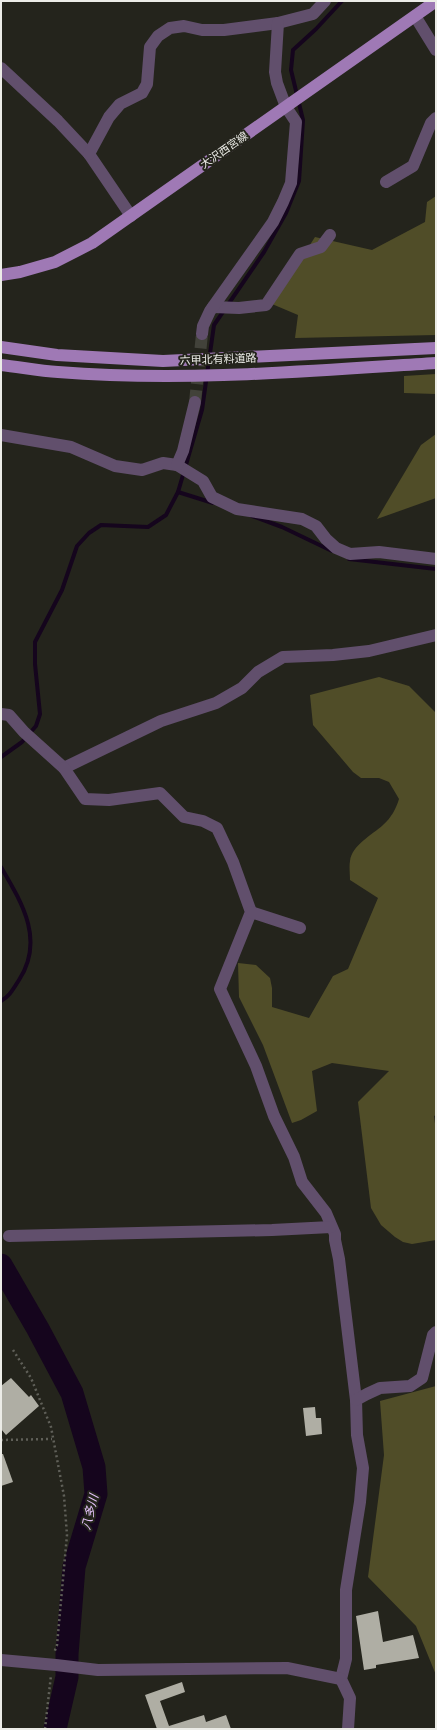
<svg xmlns="http://www.w3.org/2000/svg" width="437" height="1730" font-family="Figtree,'Noto Sans JP',sans-serif">
<style>
.forest{fill:#504d28}
.lines{fill:none;stroke-linecap:round;stroke-linejoin:round}
.stream{stroke:#15051d;stroke-width:4}
.river{stroke:#15051d;stroke-width:23}
.building{fill:#afaea4}
.street-tunnel{stroke:#42423a;stroke-width:12;stroke-dasharray:12 6;stroke-linecap:butt}
.path{stroke:#606059;stroke-width:2.5;stroke-dasharray:2 3;stroke-linecap:butt}
.street{stroke:#614f6c;stroke-width:12}
.primary{stroke:#9f79b5;stroke-width:12}
.labels{text-anchor:middle;stroke-width:4;stroke-linejoin:round;paint-order:stroke}
.street-label{font-size:11px;fill:#ecece7;stroke:#24241c}
.water-label{font-size:12px;font-style:italic;fill:#e6c3fc;stroke:#24241c}
</style>
<rect width="100%" height="100%" fill="#24241c"/>
<g class="forest">
<path d="M436 196V335L295 338 298 315 272 304 315 237 372 250 425 222 427 202Z"/>
<path d="M436 374V394L404 393V376Z"/>
<path d="M436 434V498L377 519 421 445Z"/>
<path d="M379 677 409 686 436 713V1115L434 1116 436 1131V1240L412 1244 403 1242 395 1237 381 1225 371 1208 358 1102 389 1071 332 1063 312 1071 317 1111 301 1120 292 1123 263 1045 239 997 238 963 256 965 270 978 272 988V1007L309 1018 333 976 348 969 378 898 350 880C350 874 349 867 350 861 352 845 372 835 383 825 391 818 396 809 399 799L389 782 379 778H361L353 772 313 725 310 695Z"/>
<path d="M436 1386V1675L416 1626 368 1577 384 1455 380 1401Z"/>
</g>
<g class="lines">
<g class="stream">
<path d="M178 492 213 503"/>
<path d="M252 516 282 527 332 551"/>
<path d="M349 559 436 569"/>
<path d="M1 757 22 742 36 726 40 714 35 664V642L62 590 77 546 89 533 101 525 148 527 166 515 178 492 202 410 214 325 264 252 286 213 299 181 303 120 291 70 293 50 316 29 342 1"/>
<path d="M1 867C22 903 45 940 19 980 13 989 10 996 1 1001"/>
</g>
<path class="river" d="M1 1265 38 1329 72 1393 94 1467 96 1494 74 1567 67 1654V1677L55 1729"/>
</g>
<g class="building">
<path d="M11 1378 29 1397 31 1395 39 1406 6 1435 1 1429V1386Z"/>
<path d="M315 1407 316 1418H321L322 1434 306 1436 303 1408Z"/>
<path d="M1 1454H3L13 1482 1 1486Z"/>
<path d="M378 1611 383 1642 413 1635 419 1658 376 1665V1668L364 1670 356 1616Z"/>
<path d="M182 1682 185 1692 160 1701 169 1726 204 1715 206 1722 226 1715 231 1729H157L145 1695Z"/>
</g>
<g class="lines">
<path class="street-tunnel" d="M195 402 202 334"/>
<g class="path">
<path d="M13 1350 31 1378 51 1427 64 1496 67 1535 57 1645 54 1653"/>
<path d="M1 1440 52 1439"/>
<path d="M45 1729 51 1675"/>
</g>
<g class="street">
<path d="M415 16 436 50"/>
<path d="M1 68 58 121 89 154 131 216"/>
<path d="M89 154 109 117 120 104 142 93 147 84 150 47 158 36 170 28 184 26 202 30H224L278 23 313 14 325 1"/>
<path d="M386 182 413 166 431 123 436 118"/>
<path d="M213 307 239 308 266 305 300 254 321 247 330 235"/>
<path d="M202 334 203 326 210 311 273 222 283 202 291 183 296 122 286 107 277 83 275 72 278 23"/>
<path d="M1 435 71 447 115 466 142 470 163 463 177 465 203 481 212 497 237 509 302 519 316 526 326 539 336 548 350 554 379 552 436 559"/>
<path d="M177 465 183 451 195 402"/>
<path d="M1 714 9 715 24 732 64 768 161 721 216 703 242 688 258 672 283 657 333 655 369 651 436 635"/>
<path d="M64 768 85 799 109 800 160 793 184 817 203 821 217 828 233 862 251 912 220 989 256 1066 274 1116 294 1157 302 1182 326 1213 335 1234V1240L339 1259 356 1400 357 1435 363 1468 360 1502 346 1590V1659L341 1679 350 1698 348 1729"/>
<path d="M251 912 300 928"/>
<path d="M9 1236 272 1230 331 1227"/>
<path d="M356 1400 367 1394 380 1388 410 1386 422 1378 433 1335 436 1332"/>
<path d="M1 1660 56 1665 98 1670 287 1668 341 1679"/>
</g>
<g class="primary">
<path d="M1 275 20 272 55 262 92 243 436 1"/>
<path d="M1 347 57 355 163 361 436 348"/>
<path d="M1 365C20 367 39 371 58 372 184 382 310 371 436 363"/>
</g>
</g>
<g class="labels">
<g class="street-label">
<text transform="translate(224 150) rotate(-35)" y="4">大沢西宮線</text>
<text transform="translate(218 359) rotate(-2)" y="4">六甲北有料道路</text>
</g>
<g class="water-label">
<text transform="translate(90 1512) rotate(-76)" y="4">八多川</text>
</g>
</g>
<rect width="437" height="1730" fill="none" stroke="#ecece7" stroke-width="4"/>
</svg>
